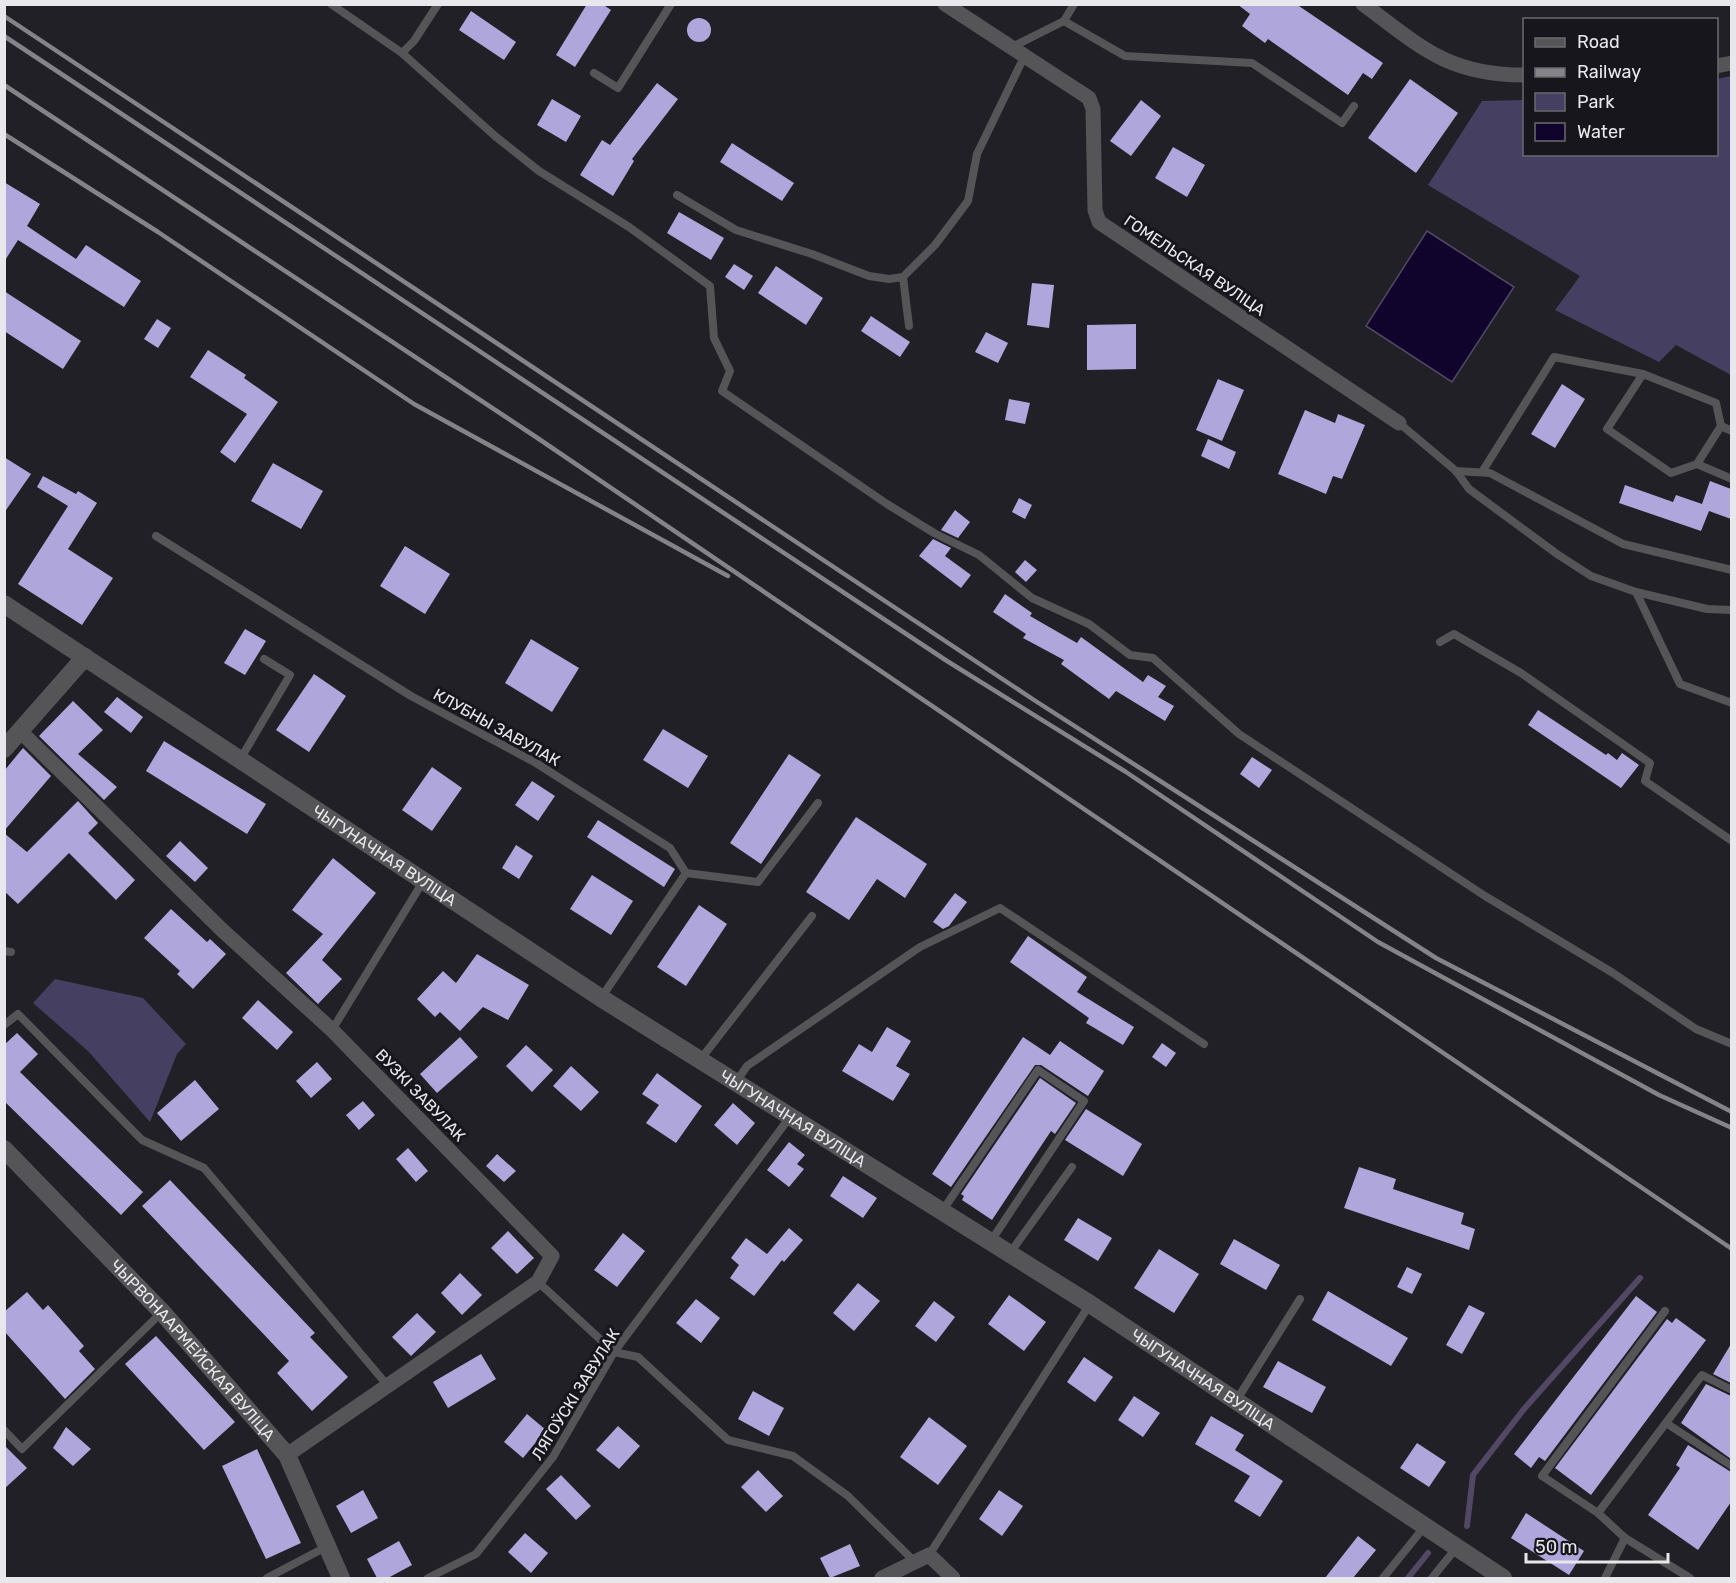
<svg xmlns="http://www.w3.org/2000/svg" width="1736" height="1583" font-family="Rubik,sans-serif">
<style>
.green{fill:#453f62}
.water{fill:#11042c;stroke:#524865;stroke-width:1.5}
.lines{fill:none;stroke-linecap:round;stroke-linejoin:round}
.stream{stroke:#524865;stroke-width:6}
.building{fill:#afa6dc}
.service{stroke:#555457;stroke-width:8}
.minor{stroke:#555457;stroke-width:15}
.tertiary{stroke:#555457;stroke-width:18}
.rail{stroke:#838388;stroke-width:4.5}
.labels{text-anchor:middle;stroke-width:6;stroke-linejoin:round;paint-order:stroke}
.street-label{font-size:16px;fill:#e8e7eb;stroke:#17161c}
</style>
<rect width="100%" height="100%" fill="#202026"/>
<g class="green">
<path d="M1731 76V375L1676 345 1659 362 1555 310 1580 276 1428 185 1482 101 1524 100V154H1716L1717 79Z"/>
<path d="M55 979 143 998 186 1044 177 1054 150 1122 88 1051 33 1003Z"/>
</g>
<path class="water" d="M1427 231 1514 287 1452 382 1366 326Z"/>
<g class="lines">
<g class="stream">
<path d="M1467 1526 1473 1475 1524 1409 1640 1278"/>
<path d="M1408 1578 1428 1553"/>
</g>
</g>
<g class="building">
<path d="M587 4H602L611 10 575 67 556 55Z"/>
<path d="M1237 4H1296L1383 63 1372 79 1363 73 1348 95 1268 39 1265 43 1242 26 1250 14Z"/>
<path d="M471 11 516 42 504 60 459 30Z"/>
<circle cx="699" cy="30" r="12"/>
<path d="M1410 79 1458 113 1416 173 1368 138Z"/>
<path d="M657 83 678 99 632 159 634 161 613 196 580 175 602 140 610 145Z"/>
<path d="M552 99 581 116 566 142 537 125Z"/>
<path d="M1141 100 1161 116 1131 156 1110 141Z"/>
<path d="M732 143 794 183 782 201 720 162Z"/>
<path d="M1173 147 1205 165 1187 197 1155 178Z"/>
<path d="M4 182 40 204 27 226 76 259 86 245 141 281 124 307 18 240 4 262Z"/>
<path d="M679 212 724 238 711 260 667 233Z"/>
<path d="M734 264 753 276 744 290 725 277Z"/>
<path d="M776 266 823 298 806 325 758 293Z"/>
<path d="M1032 283 1054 285 1049 328 1027 325Z"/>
<path d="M4 291 81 341 63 369 4 331Z"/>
<path d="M871 316 910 342 900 357 861 331Z"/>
<path d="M157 319 171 328 158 348 144 339Z"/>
<path d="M1136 324V369L1087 370V325Z"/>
<path d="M986 332 1008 343 998 363 975 352Z"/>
<path d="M208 350 246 375 244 378 278 402 235 463 220 452 247 414 190 377Z"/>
<path d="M1218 379 1244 390 1222 441 1196 430Z"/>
<path d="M1562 384 1585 399 1555 448 1531 434Z"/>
<path d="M1009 399 1030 403 1025 424 1005 420Z"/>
<path d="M1305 410 1335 423 1338 414 1365 425 1342 479 1333 476 1326 494 1278 474Z"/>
<path d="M1208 439 1236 452 1229 469 1201 456Z"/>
<path d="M4 457 31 474 4 513Z"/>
<path d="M273 463 323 491 301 529 251 501Z"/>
<path d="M43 476 76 494 78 491 97 503 68 549 113 578 82 625 18 584 68 506 37 487Z"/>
<path d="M1710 481 1731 489V519L1709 511 1701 531 1619 503 1625 485 1673 502 1676 495 1702 504Z"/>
<path d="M1019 498 1032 505 1025 519 1012 512Z"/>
<path d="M955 510 970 522 958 538 941 530Z"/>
<path d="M933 539 951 548 945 556 971 575 961 588 919 556Z"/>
<path d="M405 546 450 574 425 614 380 586Z"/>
<path d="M1025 560 1037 570 1026 582 1015 572Z"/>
<path d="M1005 594 1032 613 1030 616 1077 643 1081 637 1143 682 1148 675 1166 686 1158 697 1174 706 1165 721 1116 691 1109 699 1061 664 1064 660 1023 638 1026 634 993 612Z"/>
<path d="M245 629 266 641 245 675 224 663Z"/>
<path d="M531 639 579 668 552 712 505 683Z"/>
<path d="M314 674 346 696 309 752 276 730Z"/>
<path d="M117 697 143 717 131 733 104 712Z"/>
<path d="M73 701 103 730 78 754 117 787 104 800 39 736Z"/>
<path d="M1538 710 1606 755 1608 753 1617 760 1622 753 1639 765 1621 788 1528 725Z"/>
<path d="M663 729 708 756 688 788 643 760Z"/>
<path d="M164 741 266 804 247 834 146 771Z"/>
<path d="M23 748 51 776 4 831V771Z"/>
<path d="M789 754 821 775 761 864 730 843Z"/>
<path d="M1252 757 1272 770 1259 788 1240 774Z"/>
<path d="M432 767 462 788 432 831 402 810Z"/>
<path d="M532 781 555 796 538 821 515 805Z"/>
<path d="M78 801 98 823 88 833 135 880 116 900 69 853 18 904 4 891V833L27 852Z"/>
<path d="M856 817 927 864 905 898 877 879 849 920 806 892Z"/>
<path d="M598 820 675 869 664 887 587 837Z"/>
<path d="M180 841 208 868 195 882 166 856Z"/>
<path d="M516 845 533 856 519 879 502 868Z"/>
<path d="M333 858 376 893 322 960 342 979 318 1004 286 973 323 934 292 910Z"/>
<path d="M592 875 633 901 611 935 570 909Z"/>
<path d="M955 893 967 902 949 926 943 929 933 922Z"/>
<path d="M699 905 727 924 686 986 657 967Z"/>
<path d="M171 909 207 942 210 939 226 954 193 989 177 974 180 971 144 938Z"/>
<path d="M1028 936 1087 977 1077 992 1134 1027 1123 1045 1086 1023 1089 1018 1010 962Z"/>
<path d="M477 954 529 985 508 1020 483 1007 460 1031 440 1012 435 1017 417 999 443 971 456 983Z"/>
<path d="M258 1000 293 1032 277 1050 242 1018Z"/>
<path d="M887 1027 911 1041 896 1066 910 1074 893 1101 842 1071 859 1044 872 1052Z"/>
<path d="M17 1033 38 1054 20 1072 143 1192 121 1215 4 1101V1045Z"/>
<path d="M460 1037 478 1057 437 1093 420 1074Z"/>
<path d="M1023 1037 1050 1055 1060 1041 1104 1071 1088 1096 1041 1065H1035L951 1187 932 1174Z"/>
<path d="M1162 1043 1176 1053 1166 1067 1152 1057Z"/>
<path d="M526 1045 553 1070 532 1092 506 1066Z"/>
<path d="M317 1062 332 1079 311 1098 296 1081Z"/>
<path d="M571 1066 599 1092 581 1111 553 1086Z"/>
<path d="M657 1073 702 1106 676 1143 646 1123 659 1105 642 1094Z"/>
<path d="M1040 1078 1076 1103 1055 1134 1051 1131 992 1220 962 1200 964 1196 961 1194Z"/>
<path d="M195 1080 219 1109 181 1141 157 1113Z"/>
<path d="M363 1101 375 1115 359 1130 346 1115Z"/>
<path d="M733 1103 755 1123 737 1145 714 1125Z"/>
<path d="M1086 1109 1142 1144 1123 1176 1065 1140Z"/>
<path d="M789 1142 805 1155 797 1164 804 1169 789 1187 767 1170Z"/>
<path d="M408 1148 428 1171 416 1182 396 1159Z"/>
<path d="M497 1154 516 1171 504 1182 486 1166Z"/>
<path d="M1359 1167 1396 1179 1393 1189 1464 1213 1461 1224 1475 1229 1469 1250 1344 1208Z"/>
<path d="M843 1176 877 1198 863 1218 830 1196Z"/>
<path d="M170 1180 315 1333 310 1337 348 1377 312 1411 277 1373 289 1361 142 1206Z"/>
<path d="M1078 1218 1112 1238 1098 1261 1064 1240Z"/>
<path d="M789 1228 803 1240 784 1262 782 1260 754 1296 730 1278 739 1265 731 1258 746 1238 767 1254Z"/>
<path d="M508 1231 534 1258 517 1274 491 1248Z"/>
<path d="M623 1233 645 1251 617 1287 594 1270Z"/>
<path d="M1234 1239 1280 1265 1266 1290 1220 1264Z"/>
<path d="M1159 1249 1199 1274 1174 1313 1134 1288Z"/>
<path d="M1407 1267 1422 1274 1412 1294 1397 1287Z"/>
<path d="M460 1273 482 1295 462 1315 441 1293Z"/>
<path d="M858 1283 880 1301 854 1331 833 1313Z"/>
<path d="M1328 1291 1408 1338 1391 1366 1312 1320Z"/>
<path d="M27 1292 43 1310 48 1305 84 1346 79 1351 95 1369 65 1399 4 1331V1312Z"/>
<path d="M1009 1295 1046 1322 1024 1351 988 1324Z"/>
<path d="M1636 1296 1657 1312 1545 1461 1539 1457 1531 1468 1514 1454Z"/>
<path d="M696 1299 720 1318 701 1343 676 1323Z"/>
<path d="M934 1301 955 1317 936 1342 915 1326Z"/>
<path d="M1469 1305 1485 1313 1462 1354 1446 1345Z"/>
<path d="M417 1313 436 1332 411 1356 392 1337Z"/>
<path d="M1676 1318 1706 1340 1591 1495 1555 1468 1667 1319 1672 1323Z"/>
<path d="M156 1336 235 1422 204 1450 125 1364Z"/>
<path d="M1731 1344V1383L1713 1374Z"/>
<path d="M481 1354 496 1379 448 1408 433 1382Z"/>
<path d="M1084 1357 1113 1377 1095 1402 1067 1382Z"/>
<path d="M1278 1361 1326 1387 1312 1413 1263 1387Z"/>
<path d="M1706 1384 1731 1396V1459L1681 1423Z"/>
<path d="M753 1391 784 1408 769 1436 738 1419Z"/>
<path d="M1134 1396 1160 1413 1143 1437 1118 1420Z"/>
<path d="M527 1414 546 1430 523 1458 504 1442Z"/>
<path d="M1211 1416 1244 1435 1235 1450 1283 1481 1260 1517 1234 1501 1250 1476 1195 1444Z"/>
<path d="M929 1417 967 1446 938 1485 900 1457Z"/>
<path d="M618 1426 640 1446 619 1469 596 1450Z"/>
<path d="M66 1427 91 1449 73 1466 53 1448Z"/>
<path d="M1417 1443 1446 1462 1429 1487 1400 1468Z"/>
<path d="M4 1445 27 1468 4 1489Z"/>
<path d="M1688 1445 1731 1472V1502L1698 1550 1648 1515 1680 1468 1676 1465Z"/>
<path d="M257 1449 301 1543 266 1559 222 1466Z"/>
<path d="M758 1470 783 1496 766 1512 741 1487Z"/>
<path d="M561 1475 591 1506 576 1520 546 1489Z"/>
<path d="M363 1490 378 1518 351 1533 336 1506Z"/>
<path d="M999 1490 1023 1506 1002 1536 979 1519Z"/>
<path d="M1526 1513 1584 1551 1569 1575 1511 1538Z"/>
<path d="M525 1533 548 1553 531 1573 508 1552Z"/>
<path d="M1358 1536 1376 1550 1353 1578H1325Z"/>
<path d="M399 1541 412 1565 388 1578H377L367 1559Z"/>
<path d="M850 1544 860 1566 830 1578 820 1558Z"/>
</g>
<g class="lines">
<g class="service">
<path d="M331 4 402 53 414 41 438 4"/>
<path d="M1064 21 1074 4"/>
<path d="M1012 47 1064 21 1125 56 1252 63 1342 123 1354 106"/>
<path d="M402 53 495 136 539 171 629 227 710 286 714 338 730 371 722 391 887 504 934 533 979 555 1032 598 1089 624 1130 655 1153 658 1239 734 1485 896 1613 973 1696 1029 1732 1044"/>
<path d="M594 73 618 88 671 4"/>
<path d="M677 195 736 230 812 254 869 276 889 279 903 277"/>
<path d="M909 326 903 277 935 245 968 201 977 154 1025 55"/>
<path d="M1399 423 1456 471 1469 489 1557 554 1591 576 1636 592 1680 684 1732 703"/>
<path d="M1732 431 1721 426 1697 464 1732 479"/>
<path d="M1697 464 1671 473 1607 429 1643 374 1716 403 1721 426"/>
<path d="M1456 471 1490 473 1623 544 1732 570"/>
<path d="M1482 472 1554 357 1643 374"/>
<path d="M156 536 411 696 536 763 670 848 686 873 601 998"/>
<path d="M1636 592 1707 609 1732 610"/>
<path d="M1440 642 1454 634 1521 673 1650 763 1645 781 1732 841"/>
<path d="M241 758 290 675 264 659"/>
<path d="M686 873 758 882 818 803"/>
<path d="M4 951 11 952"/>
<path d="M4 1025 18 1014 142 1140 204 1168 388 1386"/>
<path d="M332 1030 424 880"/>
<path d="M700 1060 812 916"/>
<path d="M736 1082 747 1066 920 947 1000 908 1204 1044"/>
<path d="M943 1210 1038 1070 1084 1101 991 1241"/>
<path d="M1010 1253 1072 1167"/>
<path d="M538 1282 614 1352 638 1357 728 1440 793 1456 848 1496 915 1562"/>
<path d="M1236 1401 1300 1299"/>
<path d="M1666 1423 1732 1466"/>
<path d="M4 1430 22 1449 162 1312"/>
<path d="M1598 1513 1542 1476 1665 1311"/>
<path d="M1625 1538 1690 1578"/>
<path d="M929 1555 1090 1304"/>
<path d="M267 1578 326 1547"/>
<path d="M428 1578 476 1554 553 1457 614 1352 790 1117"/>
<path d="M1383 1578 1425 1526"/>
<path d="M1432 1578 1457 1547"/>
<path d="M1605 1578 1625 1538 1598 1513 1702 1375 1732 1390"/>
</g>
<g class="minor">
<path d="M945 4 1089 98 1093 109 1095 210 1099 222 1399 423"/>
<path d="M1363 4C1421 47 1448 75 1524 75"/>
<path d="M1716 66 1732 63"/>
<path d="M19 730 222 930 332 1030 552 1256 538 1282 287 1455"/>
<path d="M882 1578 929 1555 953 1578"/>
</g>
<g class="tertiary">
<path id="s1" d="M4 604 601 998 1090 1304 1503 1578"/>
<path d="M4 749 85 657"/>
<path id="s2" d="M4 1149 162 1312 287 1455 341 1578"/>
</g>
<g class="rail">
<path d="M4 16 1034 700 1436 958 1732 1112"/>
<path d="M4 36 947 661 1126 772 1378 942 1659 1095 1732 1128"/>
<path d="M4 85 536 437 1732 1249"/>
<path d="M4 134 158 232 414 404 728 576"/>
</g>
</g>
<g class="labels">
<g class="street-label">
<text transform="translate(1195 265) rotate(34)" y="6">ГОМЕЛЬСКАЯ ВУЛІЦА</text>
<text transform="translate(497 727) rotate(29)" y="6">КЛУБНЫ ЗАВУЛАК</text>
<text dy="6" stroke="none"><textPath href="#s1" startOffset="456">ЧЫГУНАЧНАЯ ВУЛІЦА</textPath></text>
<text transform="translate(421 1095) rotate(46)" y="6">ВУЗКІ ЗАВУЛАК</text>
<text dy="6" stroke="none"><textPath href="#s1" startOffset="942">ЧЫГУНАЧНАЯ ВУЛІЦА</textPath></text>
<text dy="6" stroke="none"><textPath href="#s2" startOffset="276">ЧЫРВОНААРМЕЙСКАЯ ВУЛІЦА</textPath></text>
<text dy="6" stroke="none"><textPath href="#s1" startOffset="1428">ЧЫГУНАЧНАЯ ВУЛІЦА</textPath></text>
<text transform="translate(575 1394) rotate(-58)" y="6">ЛЯГОЎСКІ ЗАВУЛАК</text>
</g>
</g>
<rect width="1736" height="1583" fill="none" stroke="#e8e7eb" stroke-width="12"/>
<rect x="1523" y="18" width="195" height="138" fill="#17161c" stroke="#6b6a6f" stroke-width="1.5"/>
<rect x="1535" y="38" width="30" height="9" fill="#555457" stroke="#6b6a6f" stroke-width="1.5"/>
<text x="1577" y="48" font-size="18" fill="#e8e7eb">Road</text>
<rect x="1535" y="68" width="30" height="9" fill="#838388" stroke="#6b6a6f" stroke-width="1.5"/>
<text x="1577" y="78" font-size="18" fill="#e8e7eb">Railway</text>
<rect x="1535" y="93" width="30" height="18" fill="#453f62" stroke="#6b6a6f" stroke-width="1.5"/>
<text x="1577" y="108" font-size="18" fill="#e8e7eb">Park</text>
<rect x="1535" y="123" width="30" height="18" fill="#11042c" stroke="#6b6a6f" stroke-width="1.5"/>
<text x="1577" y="138" font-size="18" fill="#e8e7eb">Water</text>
<path d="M1526 1553v9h142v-9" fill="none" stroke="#e8e7eb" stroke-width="3"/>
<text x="1535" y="1553" font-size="18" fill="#e8e7eb" stroke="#17161c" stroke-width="4.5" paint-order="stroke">50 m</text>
</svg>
